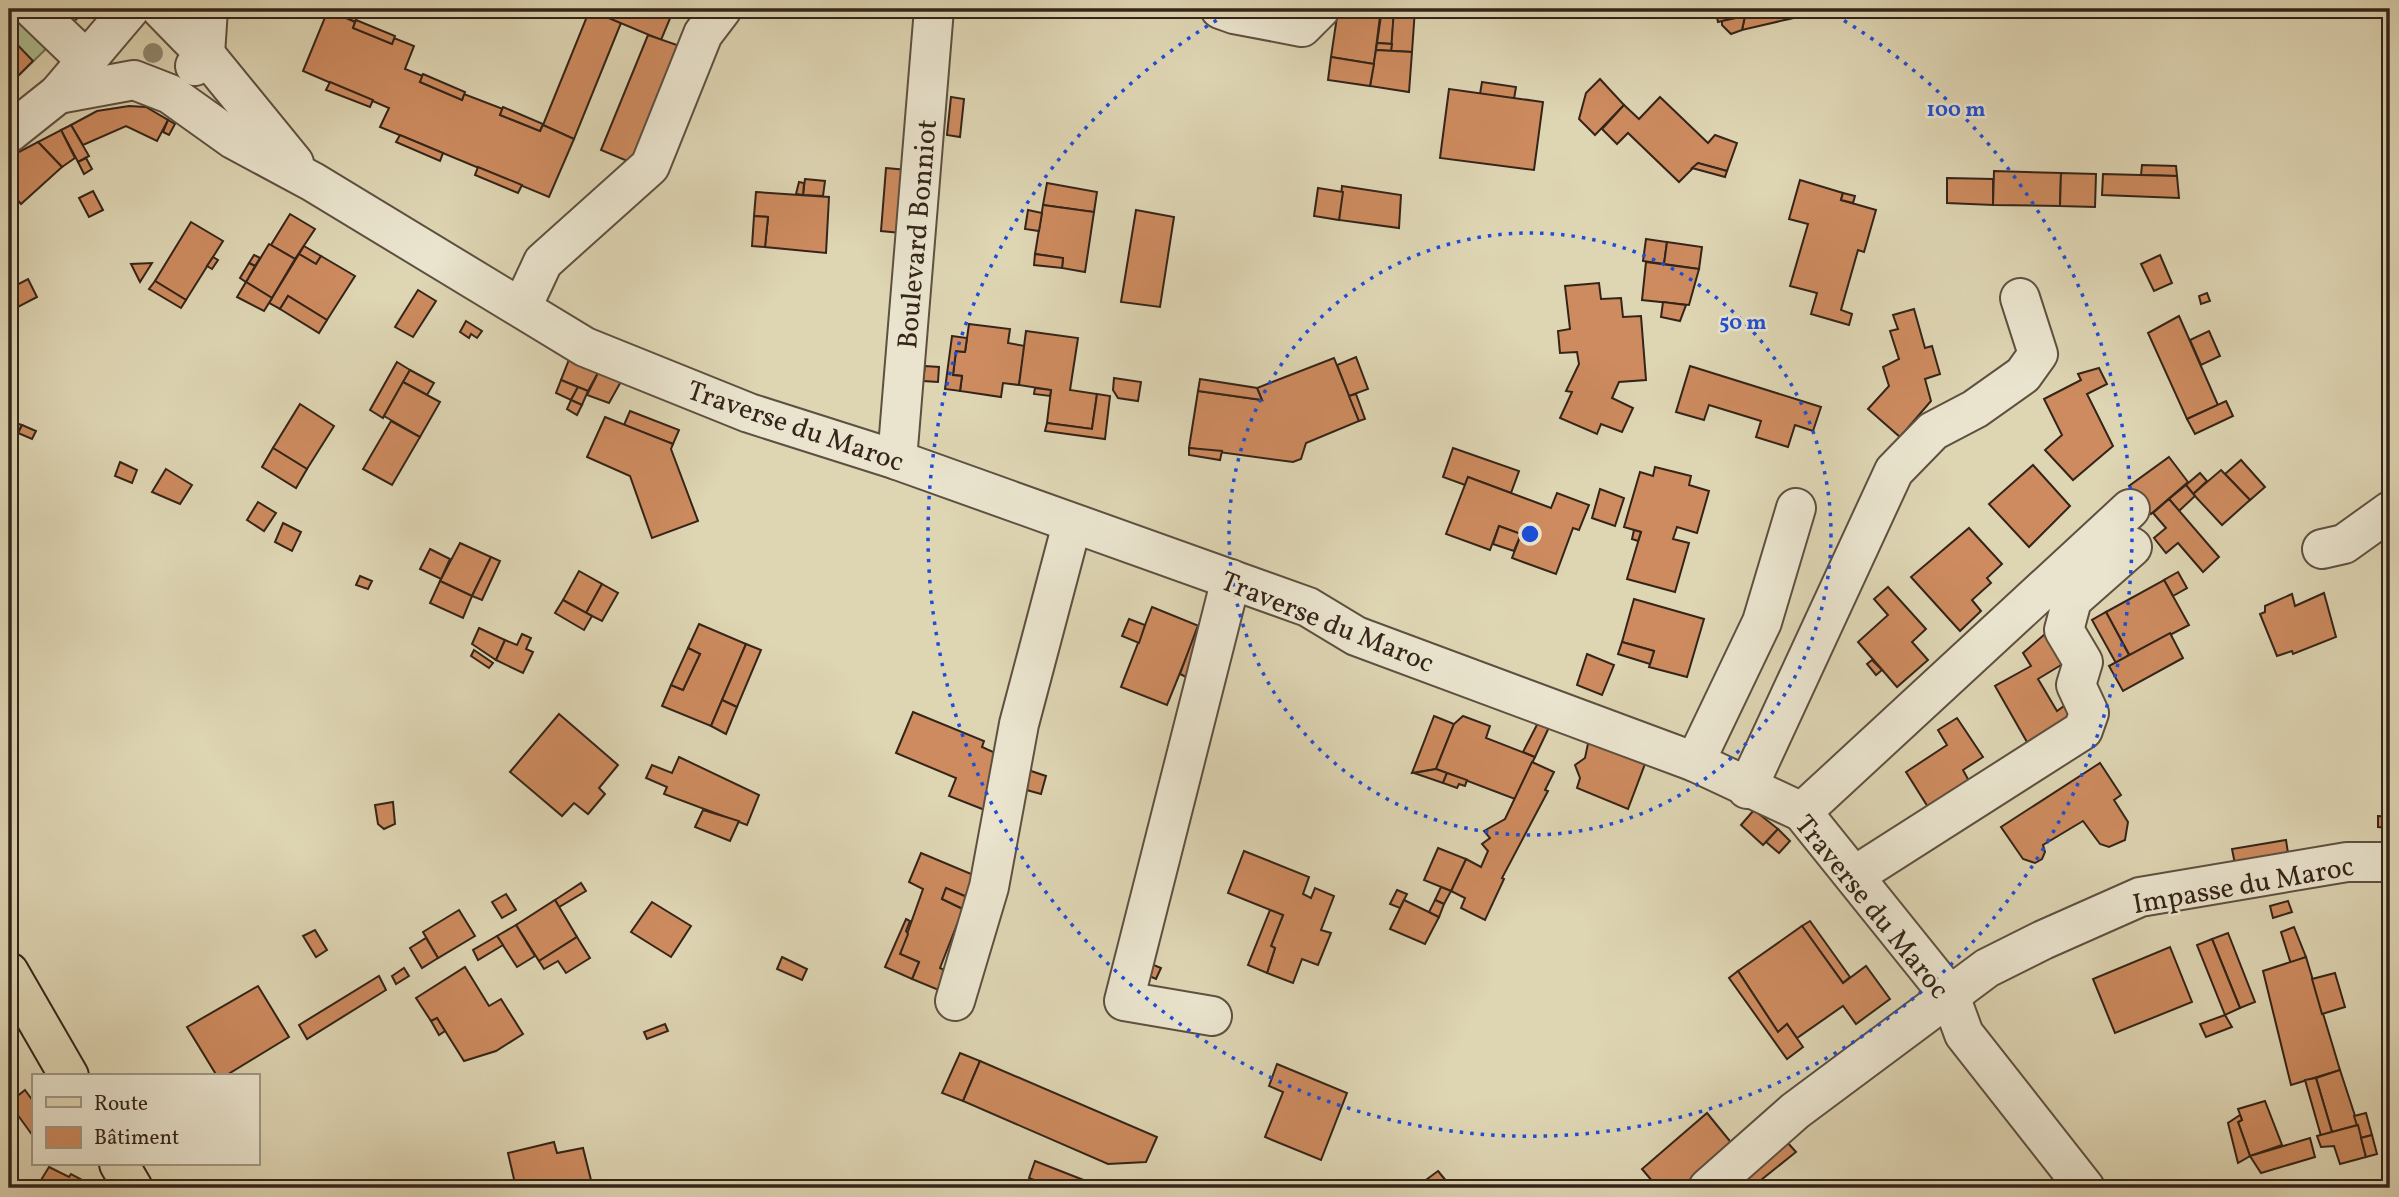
<svg xmlns="http://www.w3.org/2000/svg" width="2399" height="1197" font-family="Vollkorn,serif">
<style>
.green{fill:#acbe91;stroke:#707155;stroke-width:2}
.building{fill:#cd8b5f;stroke:#342419;stroke-width:2}
.lines{fill:none;stroke-linecap:round;stroke-linejoin:round}
.minor-casing{stroke:#5e5040;stroke-width:42}
.major-casing{stroke:#342419;stroke-width:42}
.minor{stroke:#eae4ce;stroke-width:38}
.major{stroke:#ded5b3;stroke-width:38}
.tree{fill:#91896f}
.ring{fill:none;stroke:#1d4ed8;stroke-width:3.5;stroke-dasharray:3.5 7}
.labels{text-anchor:middle;stroke-width:5;stroke-linejoin:round;paint-order:stroke}
.street-label{font-size:28px;fill:#342419;stroke:#eae4ce}
.centre{fill:#1d4ed8;stroke:#eae4ce;stroke-width:3.5}
.ring-label{font-size:21px;text-anchor:middle;font-weight:bold;fill:#1d4ed8;stroke:#eae4ce;stroke-width:5;stroke-linejoin:round;paint-order:stroke}
</style>
<rect width="100%" height="100%" fill="#ded5b3"/>
<filter id="stains"><feTurbulence type="fractalNoise" baseFrequency=".00286" numOctaves="4"/><feColorMatrix values="0 0 0 0 .2 0 0 0 0 .09 0 0 0 0 .02 0 0 0 .5 -.17"/></filter>
<radialGradient id="worn" r=".72"><stop offset=".6" stop-color="#630" stop-opacity="0"/><stop offset="1" stop-color="#630" stop-opacity=".3"/></radialGradient>
<path class="green" d="M9 9H87L9 85Z"/>
<g class="building">
<path d="M66 9H87L76 19Z"/>
<path d="M328 9H360L355 22Z"/>
<path d="M590 9 621 23 574 139 543 125Z"/>
<path d="M602 9H674L661 40 599 14Z"/>
<path d="M1338 9H1382L1380 16Z"/>
<path d="M1382 9H1394L1392 44 1377 43Z"/>
<path d="M1394 9H1415L1412 52 1391 51Z"/>
<path d="M1715 9H1777L1718 22Z"/>
<path d="M1782 9H1804L1802 16 1789 19Z"/>
<path d="M1782 9 1789 19 1742 30 1745 16Z"/>
<path d="M328 10 355 22 353 28 392 44 394 38 414 46 405 69 423 76 420 82 462 100 464 94 503 109 500 115 540 131 543 125 574 139 549 197 380 127 389 108 303 71Z"/>
<path d="M1338 10 1380 16 1374 64 1331 57Z"/>
<path d="M1745 16 1742 30 1731 34 1722 25V21Z"/>
<path d="M356 20 395 36 392 44 353 28Z"/>
<path d="M648 35 680 46 632 163 601 150Z"/>
<path d="M9 36 33 61 9 85Z"/>
<path d="M1377 43 1392 44 1391 51 1376 50Z"/>
<path d="M1376 50 1412 52 1409 92 1370 86Z"/>
<path d="M1331 57 1374 64 1370 86 1328 80Z"/>
<path d="M423 74 465 92 462 100 420 82Z"/>
<path d="M1600 79 1624 105 1595 135 1579 119 1586 93Z"/>
<path d="M330 82 373 100 370 107 326 90Z"/>
<path d="M1482 82 1516 87 1514 99 1480 94Z"/>
<path d="M1449 89 1543 102 1534 170 1440 158Z"/>
<path d="M951 97 964 99 960 137 947 135Z"/>
<path d="M1660 97 1708 143 1715 135 1737 143 1727 171 1698 163 1679 182 1628 133 1617 144 1602 129 1624 105 1639 119Z"/>
<path d="M129 106 146 107 168 120 157 141 126 126 83 145 71 125 97 111Z"/>
<path d="M503 107 543 124 540 131 500 115Z"/>
<path d="M168 120 175 124 169 135 163 132Z"/>
<path d="M71 125 89 156 78 162 61 130Z"/>
<path d="M61 130 75 158 62 167 38 142Z"/>
<path d="M400 135 443 153 440 161 396 142Z"/>
<path d="M38 142 62 167 21 204 9 190V157Z"/>
<path d="M86 158 92 169 84 174 78 162Z"/>
<path d="M1698 163 1727 171 1725 177 1692 168Z"/>
<path d="M2142 165 2176 166 2177 176 2141 175Z"/>
<path d="M478 167 522 185 518 193 475 175Z"/>
<path d="M886 168 907 170 901 233 881 231Z"/>
<path d="M1994 171 2061 173 2060 206 1993 205Z"/>
<path d="M2061 173 2096 174 2095 207 2060 206Z"/>
<path d="M2103 174 2177 176 2179 198 2102 195Z"/>
<path d="M1947 178 1993 179V205L1947 203Z"/>
<path d="M805 179 825 181 823 196 803 195Z"/>
<path d="M1800 180 1843 193 1841 200 1876 210 1864 252 1858 250 1841 310 1852 314 1849 325 1811 314 1817 293 1790 286 1808 224 1789 219Z"/>
<path d="M799 182 804 183 803 195 796 194Z"/>
<path d="M1047 183 1097 192 1094 212 1043 205Z"/>
<path d="M1342 186 1401 195 1399 228 1339 220Z"/>
<path d="M1318 188 1343 192 1339 220 1314 216Z"/>
<path d="M93 191 103 210 89 217 79 198Z"/>
<path d="M756 192 829 197 826 253 765 247 768 217 754 216Z"/>
<path d="M1843 193 1855 196 1853 203 1841 200Z"/>
<path d="M1043 205 1094 212 1085 272 1062 268 1063 258 1035 254Z"/>
<path d="M1028 210 1042 213 1039 231 1025 229Z"/>
<path d="M1136 210 1174 217 1160 307 1121 302Z"/>
<path d="M290 214 315 229 295 259 271 245Z"/>
<path d="M754 216 768 217 765 247 752 246Z"/>
<path d="M191 222 223 241 186 300 155 281Z"/>
<path d="M1646 239 1667 242 1664 264 1643 261Z"/>
<path d="M1667 242 1702 247 1699 269 1664 264Z"/>
<path d="M269 244 295 259 272 298 246 282Z"/>
<path d="M304 246 321 256 316 264 299 254Z"/>
<path d="M299 254 316 264 321 256 355 276 327 320 288 296 280 309 269 303Z"/>
<path d="M1035 254 1063 258 1062 268 1034 265Z"/>
<path d="M254 255 260 258 255 266 249 263Z"/>
<path d="M2160 255 2172 283 2154 291 2141 264Z"/>
<path d="M213 257 218 260 212 269 207 266Z"/>
<path d="M1646 262 1699 269 1689 305 1642 300Z"/>
<path d="M152 263 140 282 131 264Z"/>
<path d="M249 263 255 266 246 282 240 278Z"/>
<path d="M28 279 37 297 18 307 9 289Z"/>
<path d="M155 281 186 300 181 308 149 289Z"/>
<path d="M246 282 272 298 264 311 237 297Z"/>
<path d="M1599 283 1601 299 1621 298 1623 317 1641 316 1646 380 1619 382 1612 398 1633 408 1622 432 1601 424 1597 434 1560 418 1572 392 1566 391 1579 364 1577 352 1560 353 1558 331 1570 329 1565 286Z"/>
<path d="M418 290 436 301 413 337 395 327Z"/>
<path d="M2207 293 2210 301 2201 304 2199 296Z"/>
<path d="M288 296 327 320 319 333 280 309Z"/>
<path d="M1663 302 1686 305 1680 321 1661 317Z"/>
<path d="M1914 309 1925 348 1932 346 1940 374 1925 379 1931 401 1900 437 1868 409 1889 386 1883 367 1899 359 1890 331 1898 329 1893 315Z"/>
<path d="M2179 316 2218 405 2187 419 2148 333Z"/>
<path d="M466 321 482 331 477 338 471 334 469 338 460 332Z"/>
<path d="M969 324 1010 329 1008 343 1025 346 1019 385 1003 383 1001 397 960 391 962 376 953 375 956 351 965 352Z"/>
<path d="M1026 331 1078 338 1070 390 1097 394 1092 429 1047 423 1051 390 1019 385Z"/>
<path d="M2209 331 2220 356 2201 365 2190 340Z"/>
<path d="M952 336 967 338 965 352 956 351 953 375 962 376 960 391 945 389Z"/>
<path d="M570 357 600 369 588 391 561 380Z"/>
<path d="M1356 357 1368 389 1349 396 1337 365Z"/>
<path d="M1334 358 1359 421 1306 443 1301 459 1293 462 1189 448 1198 391 1262 400 1257 388Z"/>
<path d="M397 362 410 370 383 418 370 410Z"/>
<path d="M925 366 939 367 938 382 923 381Z"/>
<path d="M1690 366 1821 407 1813 431 1795 425 1788 447 1756 437 1761 421 1709 405 1704 420 1676 412Z"/>
<path d="M2099 368 2107 384 2087 394 2113 446 2073 480 2045 450 2062 435 2044 399 2081 380 2078 374Z"/>
<path d="M600 369 623 378 609 403 587 395Z"/>
<path d="M410 370 434 383 427 395 403 382Z"/>
<path d="M1114 378 1141 382 1138 401 1118 398 1113 390Z"/>
<path d="M1200 379 1257 388 1262 400 1198 391Z"/>
<path d="M561 380 578 387 571 400 556 393Z"/>
<path d="M403 382 440 402 420 437 384 416Z"/>
<path d="M578 387 588 391 582 405 571 400Z"/>
<path d="M1035 388 1051 390 1050 396 1034 394Z"/>
<path d="M1097 394 1110 396 1105 439 1045 431 1047 423 1092 429Z"/>
<path d="M1356 394 1365 419 1359 421 1349 396Z"/>
<path d="M571 400 582 405 577 415 567 409Z"/>
<path d="M2226 401 2233 416 2195 434 2187 419Z"/>
<path d="M300 404 334 426 307 469 273 448Z"/>
<path d="M630 411 679 430 673 444 624 425Z"/>
<path d="M605 417 673 444 671 449 698 521 652 538 630 476 587 457Z"/>
<path d="M391 421 420 437 392 485 363 469Z"/>
<path d="M16 423 22 425 18 433 13 431Z"/>
<path d="M22 425 36 431 32 439 18 433Z"/>
<path d="M273 448 307 469 296 488 262 467Z"/>
<path d="M1189 448 1222 451 1220 460 1189 455Z"/>
<path d="M1453 448 1519 471 1511 493 1468 477 1465 485 1443 477Z"/>
<path d="M2169 457 2188 482 2151 514 2129 486Z"/>
<path d="M2241 460 2265 487 2250 500 2225 474Z"/>
<path d="M120 462 137 470 132 483 115 476Z"/>
<path d="M2033 465 2070 506 2029 547 1989 504Z"/>
<path d="M1655 467 1691 476 1689 485 1709 491 1697 533 1677 527 1673 539 1689 543 1675 592 1627 579 1641 532 1624 527 1640 472 1653 476Z"/>
<path d="M166 469 192 485 180 504 152 492Z"/>
<path d="M2221 470 2250 500 2222 525 2193 494Z"/>
<path d="M2200 473 2207 481 2193 494 2186 485Z"/>
<path d="M1468 477 1551 508 1557 493 1589 505 1579 530 1573 528 1556 574 1512 558 1521 534 1499 526 1490 550 1446 534Z"/>
<path d="M2186 485 2195 496 2179 511 2169 499Z"/>
<path d="M1600 489 1624 498 1615 526 1592 518Z"/>
<path d="M2169 499 2219 557 2203 572 2178 543 2166 553 2154 538 2166 528 2153 513Z"/>
<path d="M258 502 276 513 264 531 247 520Z"/>
<path d="M283 523 301 532 292 551 275 542Z"/>
<path d="M1499 526 1521 534 1514 551 1493 544Z"/>
<path d="M1969 528 2002 564 1987 578 1991 583 1972 600 1981 611 1960 631 1911 577Z"/>
<path d="M1634 530 1641 532 1638 541 1632 539Z"/>
<path d="M460 543 491 557 472 596 440 581Z"/>
<path d="M430 549 450 559 441 579 420 569Z"/>
<path d="M491 557 500 561 482 600 472 596Z"/>
<path d="M579 571 602 584 586 613 563 600Z"/>
<path d="M2178 572 2187 588 2173 596 2164 580Z"/>
<path d="M360 576 372 581 368 589 356 585Z"/>
<path d="M2164 580 2189 625 2130 656 2106 612Z"/>
<path d="M440 581 472 596 463 618 430 603Z"/>
<path d="M602 584 618 593 602 621 586 613Z"/>
<path d="M1888 587 1926 629 1912 642 1928 660 1897 687 1858 642 1888 615 1874 599Z"/>
<path d="M2324 593 2336 637 2293 654 2292 651 2277 656 2260 614 2265 612V606L2292 594 2295 606Z"/>
<path d="M1634 599 1704 619 1687 677 1649 667 1654 651 1622 642Z"/>
<path d="M563 600 592 616 584 630 555 613Z"/>
<path d="M1152 607 1199 626 1167 705 1121 687Z"/>
<path d="M2106 612 2129 655 2116 663 2092 620Z"/>
<path d="M1129 619 1145 625 1139 643 1122 636Z"/>
<path d="M699 624 746 644 711 726 662 706 671 685 683 690 700 654 688 648Z"/>
<path d="M2053 627 2071 659 2038 679 2057 711 2064 706 2073 723 2031 749 1995 686 2031 666 2023 653Z"/>
<path d="M479 628 505 640 496 660 472 644Z"/>
<path d="M1197 628 1211 634 1192 680 1180 674Z"/>
<path d="M2170 633 2183 658 2123 691 2109 666Z"/>
<path d="M522 634 531 638 526 649 533 652 523 673 496 660 505 640 517 645Z"/>
<path d="M1622 642 1654 651 1650 664 1618 654Z"/>
<path d="M746 644 761 650 737 707 722 700Z"/>
<path d="M688 648 700 654 683 690 671 685Z"/>
<path d="M474 650 493 663 489 668 471 656Z"/>
<path d="M1587 654 1614 665 1602 695 1577 685Z"/>
<path d="M1872 660 1882 670 1876 675 1867 664Z"/>
<path d="M722 700 737 707 726 734 711 726Z"/>
<path d="M913 712 984 741 982 747 1002 756 995 814 949 796 956 778 896 753Z"/>
<path d="M559 714 618 765 599 788 605 794 588 814 574 803 562 816 510 772Z"/>
<path d="M1434 716 1454 724 1436 769 1412 773Z"/>
<path d="M1463 716 1490 726 1486 738 1535 757 1515 799 1436 769 1454 724Z"/>
<path d="M1541 717 1552 721 1535 757 1523 752Z"/>
<path d="M1957 718 1983 757 1963 770 1969 781 1928 807 1906 772 1947 745 1938 730Z"/>
<path d="M1590 734 1648 756 1628 809 1577 788 1580 778 1575 765 1585 758Z"/>
<path d="M679 757 759 795 747 825 664 794 667 787 646 778 652 765 672 773Z"/>
<path d="M1532 762 1554 772 1545 790 1548 791 1502 878 1504 879 1485 920 1461 908 1465 898 1451 891 1466 859 1481 867 1488 851 1482 844 1490 838 1484 831 1505 819Z"/>
<path d="M2100 763 2121 795 2114 800 2128 822 2125 840 2109 847 2100 844 2083 821 2043 845 2045 852 2042 859 2035 863 2023 859 2001 827Z"/>
<path d="M1436 769 1447 773 1443 783 1414 773Z"/>
<path d="M1028 770 1046 776 1041 794 1023 789Z"/>
<path d="M1447 773 1467 780 1465 786 1459 784 1457 788 1443 783Z"/>
<path d="M393 802 395 824 384 829 378 824 375 805Z"/>
<path d="M703 810 739 821 730 841 695 827Z"/>
<path d="M1754 810 1778 829 1763 845 1741 825Z"/>
<path d="M2378 816 2390 817V828L2378 827Z"/>
<path d="M1778 829 1790 841 1779 853 1766 842Z"/>
<path d="M2286 840 2289 860 2236 869 2232 849Z"/>
<path d="M1438 848 1466 859 1451 891 1424 880Z"/>
<path d="M1244 851 1309 877 1303 894 1311 898 1315 888 1334 896 1321 930 1331 933 1318 965 1302 959 1293 983 1267 973 1275 948 1271 946 1283 915 1228 893Z"/>
<path d="M921 853 976 876 967 897 946 888 942 899 963 909 940 968 948 972 941 991 912 979 919 962 900 954 923 889 909 882Z"/>
<path d="M581 883 586 891 559 907 555 900Z"/>
<path d="M1441 887 1451 891 1444 904 1435 900Z"/>
<path d="M946 888 967 897 963 909 942 899Z"/>
<path d="M1397 890 1407 894 1400 908 1390 904Z"/>
<path d="M506 894 516 910 502 918 492 902Z"/>
<path d="M555 900 577 937 539 961 516 925Z"/>
<path d="M1404 900 1439 917 1425 944 1390 929Z"/>
<path d="M1435 900 1444 904 1439 917 1429 912Z"/>
<path d="M2288 901 2292 912 2273 918 2270 906Z"/>
<path d="M652 902 691 926 671 957 631 932Z"/>
<path d="M459 910 475 936 438 958 423 932Z"/>
<path d="M1270 910 1283 915 1271 946 1275 948 1267 973 1248 965Z"/>
<path d="M906 919 910 921 906 931 908 934 900 954 919 962 912 979 885 967Z"/>
<path d="M1810 921 1850 977 1843 983 1802 926Z"/>
<path d="M516 925 535 956 517 967 497 936Z"/>
<path d="M1802 926 1843 983 1866 966 1890 999 1856 1024 1843 1006 1797 1038 1787 1024 1778 1032 1738 971Z"/>
<path d="M2294 927 2306 957 2291 964 2281 932Z"/>
<path d="M315 930 327 950 316 957 303 936Z"/>
<path d="M2228 933 2255 1002 2240 1008 2212 939Z"/>
<path d="M497 936 503 945 478 960 473 950Z"/>
<path d="M577 937 590 958 566 973 558 961 544 969 539 961Z"/>
<path d="M426 938 438 958 422 968 410 948Z"/>
<path d="M2212 939 2240 1008 2225 1015 2197 945Z"/>
<path d="M2170 947 2192 1002 2115 1033 2093 979Z"/>
<path d="M782 957 807 969 802 980 777 969Z"/>
<path d="M2306 957 2340 1070 2291 1085 2263 971Z"/>
<path d="M1144 961 1161 968 1156 979 1140 972Z"/>
<path d="M465 967 489 1006 501 999 523 1034 496 1051 464 1061 437 1018 431 1021 416 998Z"/>
<path d="M404 968 409 976 396 984 392 976Z"/>
<path d="M1738 971 1778 1032 1787 1024 1803 1047 1787 1059 1729 978Z"/>
<path d="M2335 973 2345 1007 2322 1014 2312 979Z"/>
<path d="M379 976 386 990 307 1039 299 1025Z"/>
<path d="M258 986 289 1037 225 1076H217L187 1027Z"/>
<path d="M2225 1015 2232 1027 2206 1037 2200 1024Z"/>
<path d="M437 1018 445 1031 439 1035 431 1021Z"/>
<path d="M665 1024 668 1031 647 1039 644 1032Z"/>
<path d="M960 1053 980 1061 963 1101 942 1093Z"/>
<path d="M980 1061 1157 1137 1146 1162 1108 1164 963 1101Z"/>
<path d="M1277 1064 1347 1093 1321 1160 1265 1137 1283 1092 1269 1086Z"/>
<path d="M2340 1070 2358 1125 2332 1132 2316 1078Z"/>
<path d="M2316 1078 2332 1132 2321 1136 2305 1080Z"/>
<path d="M25 1090 33 1101V1136L9 1103Z"/>
<path d="M2265 1101 2282 1145 2250 1156 2238 1122 2242 1120 2238 1109Z"/>
<path d="M1707 1113 1738 1151 1704 1168 1680 1188H1658L1642 1169Z"/>
<path d="M2366 1113 2372 1135 2361 1138 2354 1116Z"/>
<path d="M2240 1115 2242 1120 2238 1122 2250 1156 2238 1163 2228 1123Z"/>
<path d="M2358 1125 2366 1157 2340 1164 2334 1146 2321 1147 2317 1136Z"/>
<path d="M2372 1135 2377 1154 2366 1157 2361 1138Z"/>
<path d="M2310 1138 2315 1157 2261 1173 2250 1156Z"/>
<path d="M554 1142 557 1153 583 1148 593 1188H516L508 1153Z"/>
<path d="M1787 1142 1796 1152 1751 1188H1723Z"/>
<path d="M1035 1161 1104 1188H1054L1029 1178Z"/>
<path d="M49 1167 69 1177 71 1174 97 1188H56L41 1180Z"/>
<path d="M1438 1171 1452 1188H1415Z"/>
</g>
<g class="lines">
<g class="minor-casing">
<g id="minor">
<path d="M33 9 86 60"/>
<path d="M161 9 205 54 294 163"/>
<path d="M1220 9 1234 14 1302 27 1320 9"/>
<path d="M195 66 205 54 208 9"/>
<path d="M58 94 134 80 170 94 233 139 313 182 585 347 749 413 897 460 1308 607 1356 636 1695 762 1802 812 1950 996 1964 1034 2085 1188"/>
<path d="M9 133 58 94 130 9"/>
<path d="M522 307 543 262 650 166 703 34 722 9"/>
<path d="M897 460 934 9"/>
<path d="M2322 549 2344 544 2390 511"/>
<path d="M1695 762 1762 622 1796 508"/>
<path d="M1747 789 1894 471 1933 431 1975 409 2023 375 2038 354 2020 298"/>
<path d="M1802 812 2130 509"/>
<path d="M1854 876 2083 730 2089 713 2076 685 2083 662 2064 630 2072 600 2132 547"/>
<path d="M955 1001 989 887 1019 724 1072 524"/>
<path d="M1212 1016 1124 1001 1231 579"/>
<path d="M1708 1188 1795 1111 1987 968 2043 940 2140 897 2347 862H2390"/>
</g>
</g>
<g class="major-casing">
<g id="major">
<path d="M9 972 69 1076"/>
<path d="M119 1164 133 1188"/>
</g>
</g>
<use href="#minor" class="minor"/>
<use href="#major" class="major"/>
</g>
<circle class="tree" cx="153" cy="53" r="10"/>
<g class="ring">
<circle cx="1530" cy="534" r="301"/>
<path d="M1826 10A602 602 0 1 1 1234 10"/>
</g>
<g class="labels">
<g class="street-label">
<text transform="translate(916 234) rotate(-85)" y="10">Boulevard Bonniot</text>
<text transform="translate(796 425) rotate(19)" y="10">Traverse du Maroc</text>
<text transform="translate(1328 621) rotate(22)" y="10">Traverse du Maroc</text>
<text transform="translate(2243 884) rotate(-10)" y="10">Impasse du Maroc</text>
<text transform="translate(1873 906) rotate(51)" y="10">Traverse du Maroc</text>
</g>
</g>
<circle cx="1530" cy="534" r="10" class="centre"/>
<g class="ring-label">
<text x="1956" y="116">100 m</text>
<text x="1743" y="329">50 m</text>
</g>
<rect width="2399" height="1197" fill="none" stroke="#ded5b3" stroke-width="35"/>
<rect x="10" y="10" width="2378" height="1176" fill="none" stroke="#342419" stroke-width="3.5"/>
<rect x="18" y="18" width="2364" height="1162" fill="none" stroke="#342419" stroke-width="2"/>
<rect x="32" y="1074" width="228" height="91" fill="#eae4ce" stroke="#a19786" stroke-width="2"/>
<rect x="46" y="1097" width="35" height="10" fill="#ded5b3" stroke="#a19786" stroke-width="2"/>
<text x="94" y="1110" font-size="21" fill="#342419">Route</text>
<rect x="46" y="1127" width="35" height="21" fill="#cd8b5f" stroke="#a19786" stroke-width="2"/>
<text x="94" y="1144" font-size="21" fill="#342419">Bâtiment</text>
<rect width="100%" height="100%" filter="url(#stains)"/>
<rect width="100%" height="100%" fill="url(#worn)"/>
</svg>
